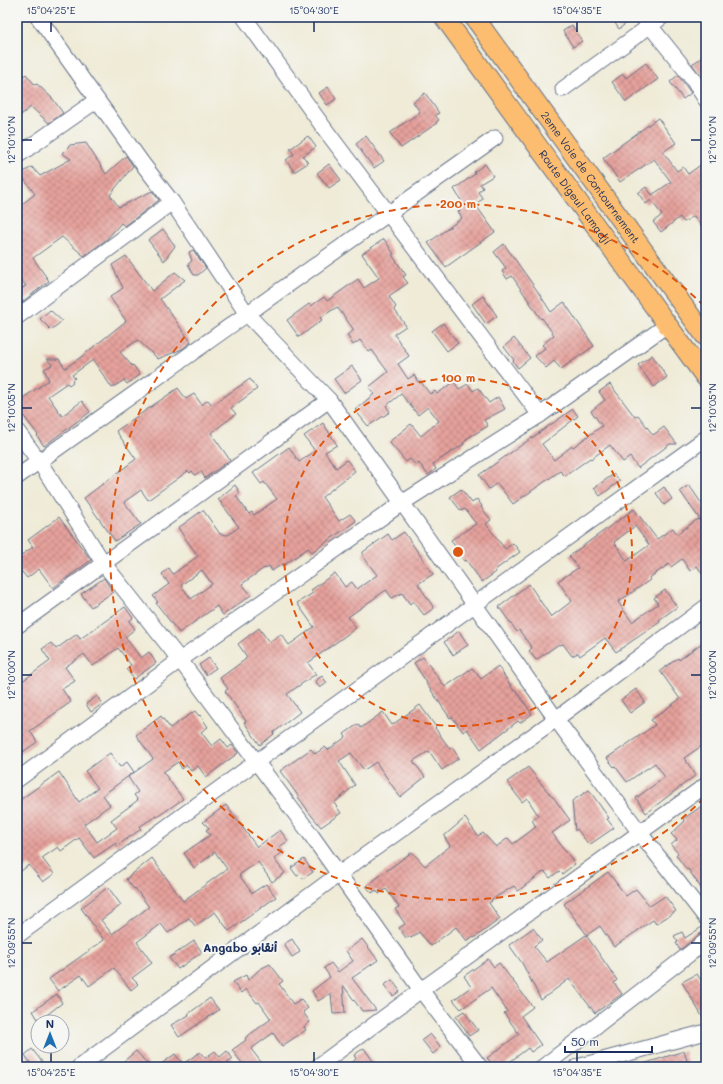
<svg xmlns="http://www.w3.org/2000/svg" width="723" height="1084" font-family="Mali,'Playpen Sans Arabic',sans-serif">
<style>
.building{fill:url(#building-cross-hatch);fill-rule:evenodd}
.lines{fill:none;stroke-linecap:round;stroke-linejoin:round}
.minor-casing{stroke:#657188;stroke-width:17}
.major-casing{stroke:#657188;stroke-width:21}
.minor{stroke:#fff;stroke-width:15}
.major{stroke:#fcbd6f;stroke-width:19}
.ticks{fill:none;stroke:#1b2f5e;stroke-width:1.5}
.ring{fill:none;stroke:#de5710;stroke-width:2;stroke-dasharray:7 5}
.labels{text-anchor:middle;stroke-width:4;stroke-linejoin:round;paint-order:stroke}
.street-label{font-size:11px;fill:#1b2f5e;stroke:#f6f6f2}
.neighbourhood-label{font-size:12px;font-weight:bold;fill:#1b2f5e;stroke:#f6f6f2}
.centre{fill:#de5710;stroke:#f6f6f2;stroke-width:2}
.ring-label{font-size:12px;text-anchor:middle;font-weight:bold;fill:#de5710;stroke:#f6f6f2;stroke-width:4;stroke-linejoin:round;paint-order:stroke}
.neatline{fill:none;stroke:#1b2f5e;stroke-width:1.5}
.ticks-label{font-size:10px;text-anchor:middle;fill:#1b2f5e}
</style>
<defs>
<pattern id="building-cross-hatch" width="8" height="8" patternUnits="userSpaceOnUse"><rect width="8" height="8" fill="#e6a19b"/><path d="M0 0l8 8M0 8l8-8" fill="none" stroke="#ba8482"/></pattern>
</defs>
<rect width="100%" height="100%" fill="#f6f6f2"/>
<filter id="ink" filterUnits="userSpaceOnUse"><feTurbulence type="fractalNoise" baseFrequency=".025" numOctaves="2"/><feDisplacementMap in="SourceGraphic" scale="8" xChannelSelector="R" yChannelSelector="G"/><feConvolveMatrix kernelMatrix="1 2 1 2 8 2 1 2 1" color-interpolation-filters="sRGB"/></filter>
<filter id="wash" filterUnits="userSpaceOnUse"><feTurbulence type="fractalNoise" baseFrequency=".012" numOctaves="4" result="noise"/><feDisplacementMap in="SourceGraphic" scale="16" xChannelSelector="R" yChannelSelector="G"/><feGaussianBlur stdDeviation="0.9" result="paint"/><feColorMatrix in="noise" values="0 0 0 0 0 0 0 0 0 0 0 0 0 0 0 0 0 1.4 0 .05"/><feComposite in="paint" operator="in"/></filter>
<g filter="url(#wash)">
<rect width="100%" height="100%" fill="#efebd7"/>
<g id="blocks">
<g class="building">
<path d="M611 17H634L619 29Z"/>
<path d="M572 25 582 41 573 47 563 31Z"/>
<path d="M703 57 706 62 705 82 692 64Z"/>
<path d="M646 63 658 79 626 102 612 82 623 74 626 78Z"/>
<path d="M26 74 35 85 37 84 52 98 63 113 49 123 31 107 17 118V81Z"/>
<path d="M678 75 691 93 683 99 670 82Z"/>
<path d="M328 87 336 99 327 105 319 93Z"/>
<path d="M425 93 439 113 435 115 439 120 436 122 437 123 401 148 390 133 420 112 413 102Z"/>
<path d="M658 118 676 143 663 152 677 171 683 167 688 174 706 161V233L694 216 684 222 680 217 661 232 653 222 662 215 651 200 646 204 638 193 646 187 652 195 671 182 654 159 620 182 603 158Z"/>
<path d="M308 136 316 147 303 156 308 163 294 172 286 160 294 154 290 149Z"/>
<path d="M366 136 384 161 374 168 356 144Z"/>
<path d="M86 143 106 174 126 156 133 166 110 195 119 207 152 191 159 200 125 226 121 223 106 240 84 256 62 237 33 258 49 281 17 306V291L26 286 17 275V208L35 194 20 174 32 167 40 176 71 159 62 153 70 145Z"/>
<path d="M329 164 341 180 329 188 317 173Z"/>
<path d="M485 164 493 176 480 184 483 188 478 192 483 199 475 204 495 232 446 267 428 243 462 218 458 211 461 210 457 205 462 202 454 189 475 174 474 172Z"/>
<path d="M163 229 175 246 164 261 148 240Z"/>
<path d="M384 239 394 254 392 255 406 275 403 277 408 283 389 296 396 307 394 309 406 326 394 334 409 356 398 364 408 379 414 375 418 382 420 381 430 394 435 391 437 394 454 382 459 389 468 384 473 391 478 388 489 403 498 397 505 409 484 420 488 426 466 439 467 440 463 443 464 444 433 464 436 469 428 475 419 463 416 465 410 459 406 462 389 442 411 424 421 436 439 421 428 407 418 415 401 394 386 406 390 412 368 426 355 410 374 394 369 387 388 372 372 350 369 352 360 340 353 345 347 335 354 330 337 307 320 318 322 320 299 337 287 320 309 304 311 306 324 297 327 301 358 279 364 288 379 278 362 254Z"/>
<path d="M504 244 536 289 551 312 564 302 594 346 561 369 554 361 546 368 535 356 545 348 542 345 554 335 542 318 541 319 512 276 507 279 502 271 506 268 494 252Z"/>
<path d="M193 250 206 268 198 275H194L188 264 192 261 189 252Z"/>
<path d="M126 256 152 291 175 272 185 280 160 299 191 342 182 349 158 359 138 340 120 352 132 366 133 365 140 375 127 384 124 380 112 388 93 360 72 375 75 378 72 380 73 382 69 385 67 383 48 396 62 416 82 401 90 412 44 446 37 436 38 435 17 407V402L49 380 44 369 52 365 47 359H59L65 368 81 357 126 321 110 297 123 288 112 265Z"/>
<path d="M483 296 497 316 486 324 472 304Z"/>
<path d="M50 310 62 321 51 330 40 319Z"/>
<path d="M443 323 458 343 447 351 432 331Z"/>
<path d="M514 338 530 358 518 368 513 361 514 360 504 347Z"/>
<path d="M652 355 667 377 654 387 638 365Z"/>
<path d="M352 366 362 380 344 393 334 379Z"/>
<path d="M250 379 257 389 231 408 236 414 211 433 230 460 205 478 201 471 195 475 192 471 190 473 188 471 148 500 141 490 124 502 141 524 115 541 84 498 136 459 116 431 178 388 186 399 194 394 202 405 208 400 212 405Z"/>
<path d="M610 384 635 417 638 415 653 435 664 427 677 444H670L638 468 630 457 623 462 610 445 591 459 590 458 565 476 560 471 513 504 497 483 489 489 479 475 573 409 578 416 542 444 554 460 572 446 573 447 602 426 591 411 605 400 599 392Z"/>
<path d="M323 423 337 445 325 452 336 468 347 460 355 471 322 497 339 521 350 514 356 521 312 552 308 548 283 566 282 564 272 571 269 566 265 569 264 568 242 584 251 595 223 615 217 606 179 633 156 603 158 602 153 596 169 584 162 574 169 568 173 574 198 556 178 528 203 510 220 534 228 535 239 527 218 499 235 485 240 493 236 496 249 514 252 512 254 515 277 499 264 482 261 484 253 473 289 447 299 462 315 451 304 436ZM202 570 212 584 191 599 181 585Z"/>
<path d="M614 474 620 481 600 496 594 488Z"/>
<path d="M689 485 706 510V528L680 491Z"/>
<path d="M664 487 672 499 664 505 656 493Z"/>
<path d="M461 489 472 503 477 499 482 506 481 507 491 520 486 524 505 549 513 543 520 552 495 570 496 572 482 582 466 560 464 561 451 540 476 524 465 509 461 511 450 497Z"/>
<path d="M634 509 657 539 673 528 677 534 698 519 706 529V579L697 566 690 571 682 559 671 567 669 564 649 578 650 580 618 602 632 622 658 604 654 598 665 590 677 607 659 620 660 622 616 652 605 638 580 656 578 653 572 656 563 644 560 645 559 644 536 660 529 651 532 648 519 630 517 632 499 607 529 584 551 617 572 601 558 581 578 568 569 556ZM635 526 649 545 627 561 614 542Z"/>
<path d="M59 517 91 560 53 588 39 569 27 578 22 572 17 576V558L33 547 28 540Z"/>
<path d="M404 532 433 574 418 584 434 608 424 615 413 601 410 604 402 593 392 598 386 590 348 617 356 628 308 663 316 674 287 694 300 712 273 733 274 734 260 745 244 722 246 721 225 691 228 689 220 678 246 659 245 658 247 657 238 644 259 628 269 642 281 634 289 645 314 627 297 603 313 593 311 590 335 573 345 587 352 582 357 589 377 575 363 556V552L388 534 392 540Z"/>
<path d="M104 578 113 592 91 607 81 594Z"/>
<path d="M125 607 133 618 129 621 135 629 125 637 141 658 149 652 156 663 134 679 126 669 131 665 118 648 93 666 84 654 65 667 75 681 62 689 71 702 30 731 37 742 17 756V685L50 661 42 649 51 643 56 649 77 634 80 639Z"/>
<path d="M459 631 468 645 453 655 444 642Z"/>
<path d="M706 640V743L684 758 696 775 646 813 636 798 665 777 655 763 627 782 615 766 614 767 607 758 655 725 651 720 680 699 660 671 678 658 679 660Z"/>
<path d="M423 657 445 687 472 668 481 679 498 666 514 691 516 690 532 714 520 723 518 721 481 749 467 729 463 732 452 717 450 718 426 683H427L414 663Z"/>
<path d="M209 658 216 668 206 675 199 665Z"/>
<path d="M322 676 327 683 320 688 315 681Z"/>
<path d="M636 689 645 702 630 713 621 700Z"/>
<path d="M97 696 102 704 91 712 86 704Z"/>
<path d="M420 705 436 727 435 728 450 749 452 747 459 758 442 770 429 751 413 761 425 777 400 797 376 762 364 770 351 753 339 761 355 785 334 803 341 813 321 827 307 810V809L298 797H299L280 771 311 749 315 754 325 747 328 750 346 737 344 734 358 724 361 728 383 712 392 725Z"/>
<path d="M195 711 199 716 200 715 208 727 201 732 212 746 221 739 228 748 232 745 238 753 206 777 198 766 191 771 187 765 182 769 178 762 163 772 183 799 157 817 156 816 139 827 141 829 117 846 116 843 94 858 79 838 61 851 58 847 42 858 54 874 43 882 29 865 17 874V802L59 772 79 802 98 788 85 771 110 753 120 767 127 762 134 772 103 795 110 805 84 824 97 842 117 828 111 820 138 800 134 795 138 792 128 777 153 759 136 735 161 716 170 728Z"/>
<path d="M528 767 552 797H553L570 820 552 833 575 864 562 874 559 871 550 878 545 872 542 873 518 891 514 886 491 900 492 901 489 903 500 919 474 938 472 937 467 941 456 927 431 946 419 932 411 938 409 936 406 938 399 928 405 924 395 909 399 907 386 889 379 894 376 890 372 893 366 886 412 852 425 866 450 846 444 836 465 818 478 836 483 833 496 847 508 838 513 844 536 827 532 820 538 815 527 798 522 802 507 782Z"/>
<path d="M589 790 609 818 607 819 614 828 589 845 577 829 575 831 572 801Z"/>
<path d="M706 803V895L688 869 687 870 676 855 678 853 671 845 677 840 671 834 685 821 683 819Z"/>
<path d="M226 805 257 847 280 830 288 841 279 847 283 852 274 859 285 873 272 882 258 862 239 875 252 893 266 884 276 897 229 931 215 912 195 926 189 918 168 933 161 924 137 942 152 963 132 978 138 984 131 990 114 968 89 986 81 975 58 991 49 979 104 940 81 908 108 887 121 905 101 920 112 934 149 907 135 888 134 889 126 879 152 858 183 901 227 869 215 852 194 868 184 853 210 835 206 830 209 828 203 822Z"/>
<path d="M304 859 313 872 303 879 299 875 297 876 291 868Z"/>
<path d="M608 872 626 896 636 889 650 906 665 896 676 911 656 924 653 920 614 947 600 926 587 935 564 904Z"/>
<path d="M702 927 705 932 700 934 680 950 676 943 678 942 674 936 682 932 685 938Z"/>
<path d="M533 928 542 940 534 946 547 962 586 935 617 980 614 983 622 994 595 1013 569 979 541 1000 522 963 509 945Z"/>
<path d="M292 939 300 952 292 957 284 944Z"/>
<path d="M362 939 378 960 352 978 376 1010 362 1011 343 985 345 1013 333 1014 331 993 318 1001 312 991 330 977 324 968 331 963 338 972 353 961 346 951Z"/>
<path d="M194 941 202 952 178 969 169 958Z"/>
<path d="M488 959 494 967 499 963 533 1007 521 1016 541 1045 531 1052 528 1048 503 1067H495L487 1058 519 1034 504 1013 507 1011 491 988 461 1009 453 1000 471 987 464 976Z"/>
<path d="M270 964 283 981 279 984 293 1004 301 999 308 1008 303 1012 310 1022 304 1027 306 1030 282 1046 273 1033 251 1049 265 1067H245L232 1050 246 1040 245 1038 271 1019 259 1002 257 1003 246 989 241 993 233 982 246 975 248 980 260 969Z"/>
<path d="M697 974 706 988V1023L682 982Z"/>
<path d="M392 980 400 991 393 996 384 985Z"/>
<path d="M57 994 62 1003 39 1021 33 1011Z"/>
<path d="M210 998 219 1010 179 1037 171 1025 189 1015 188 1014Z"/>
<path d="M464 1011 478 1030 469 1036 456 1016Z"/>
<path d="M430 1034 441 1047 433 1054 422 1040Z"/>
<path d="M364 1048 377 1067H347L356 1059 354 1055Z"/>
<path d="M32 1049 46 1067H33L25 1055Z"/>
<path d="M136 1051 150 1067H129L124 1061Z"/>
<path d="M215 1051 220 1057 227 1051 233 1059 226 1064 228 1067H157L175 1054 183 1064 200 1052 205 1058Z"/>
<path d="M684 1051 689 1067H640V1065Z"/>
</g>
</g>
</g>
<g filter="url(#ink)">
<use href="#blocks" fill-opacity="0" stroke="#657188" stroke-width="1"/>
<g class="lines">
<g class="minor-casing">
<g id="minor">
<path d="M38 17 142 163 172 202 247 314 329 400 556 719 640 833 706 918"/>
<path d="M244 17 327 132 540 415"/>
<path d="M643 17 692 78 706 100"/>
<path d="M563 89 662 17"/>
<path d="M17 156 97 100"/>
<path d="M17 317 172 202"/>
<path d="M17 431 39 461 104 564 180 660 309 832 421 990 480 1067"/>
<path d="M17 477 495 138"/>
<path d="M17 626 329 400"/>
<path d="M17 780 180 660 402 503 540 415 667 325"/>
<path d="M17 936 256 762 706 438"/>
<path d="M79 1067 339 874 556 719 706 607"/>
<path d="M317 1067 421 990 706 785"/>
<path d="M543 1067 706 941"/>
<path d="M577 1067 706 1032"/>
</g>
</g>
<g class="major-casing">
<g id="major">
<path id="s1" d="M444 17 706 378"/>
<path id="s2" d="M474 17 706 337"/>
</g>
</g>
<use href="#minor" class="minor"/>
<use href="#major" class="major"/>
</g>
</g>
<path class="ticks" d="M51 22V32M314 22V32M577 22V32M22 140H32M691 140H701M22 408H32M691 408H701M22 675H32M691 675H701M22 943H32M691 943H701M51 1052V1062M314 1052V1062M577 1052V1062"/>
<g class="ring">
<circle cx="458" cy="552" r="174"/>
<path d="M704 798A348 348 0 1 1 704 306"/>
</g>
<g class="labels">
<g class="street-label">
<text dy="4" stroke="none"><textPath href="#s2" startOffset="198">2eme Voie de Contournement</textPath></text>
<text dy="4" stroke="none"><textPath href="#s1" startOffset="223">Route Digeul Lamadji</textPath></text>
</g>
<g class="neighbourhood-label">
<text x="240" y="952">Angabo أنقابو</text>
</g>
</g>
<circle cx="458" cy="552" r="6" class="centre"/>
<g class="ring-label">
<text x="458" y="208">200 m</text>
<text x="458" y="382">100 m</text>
</g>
<rect width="723" height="1084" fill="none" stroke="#f6f6f2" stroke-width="44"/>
<g transform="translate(50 1034)"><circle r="19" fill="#f6f6f2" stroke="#9ea6b7"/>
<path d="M0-3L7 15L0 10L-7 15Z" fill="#1f6fb2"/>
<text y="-6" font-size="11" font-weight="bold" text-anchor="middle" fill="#1b2f5e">N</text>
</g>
<path d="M565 1046v6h87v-6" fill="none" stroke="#1b2f5e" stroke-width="2"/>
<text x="571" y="1046" font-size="12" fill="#1b2f5e" stroke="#f6f6f2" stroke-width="3" paint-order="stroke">50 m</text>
<rect x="22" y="22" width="679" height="1040" class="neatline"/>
<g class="ticks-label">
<text x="51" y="14">15°04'25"E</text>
<text x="314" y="14">15°04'30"E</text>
<text x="577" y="14">15°04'35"E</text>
<text transform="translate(11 140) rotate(-90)" y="4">12°10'10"N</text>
<text transform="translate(712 140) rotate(-90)" y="4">12°10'10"N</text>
<text transform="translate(11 408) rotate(-90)" y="4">12°10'05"N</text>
<text transform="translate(712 408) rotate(-90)" y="4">12°10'05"N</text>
<text transform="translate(11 675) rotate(-90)" y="4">12°10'00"N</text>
<text transform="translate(712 675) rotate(-90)" y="4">12°10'00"N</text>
<text transform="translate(11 943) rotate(-90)" y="4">12°09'55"N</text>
<text transform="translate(712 943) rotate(-90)" y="4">12°09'55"N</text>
<text x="51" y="1076">15°04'25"E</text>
<text x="314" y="1076">15°04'30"E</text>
<text x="577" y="1076">15°04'35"E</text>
</g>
</svg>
